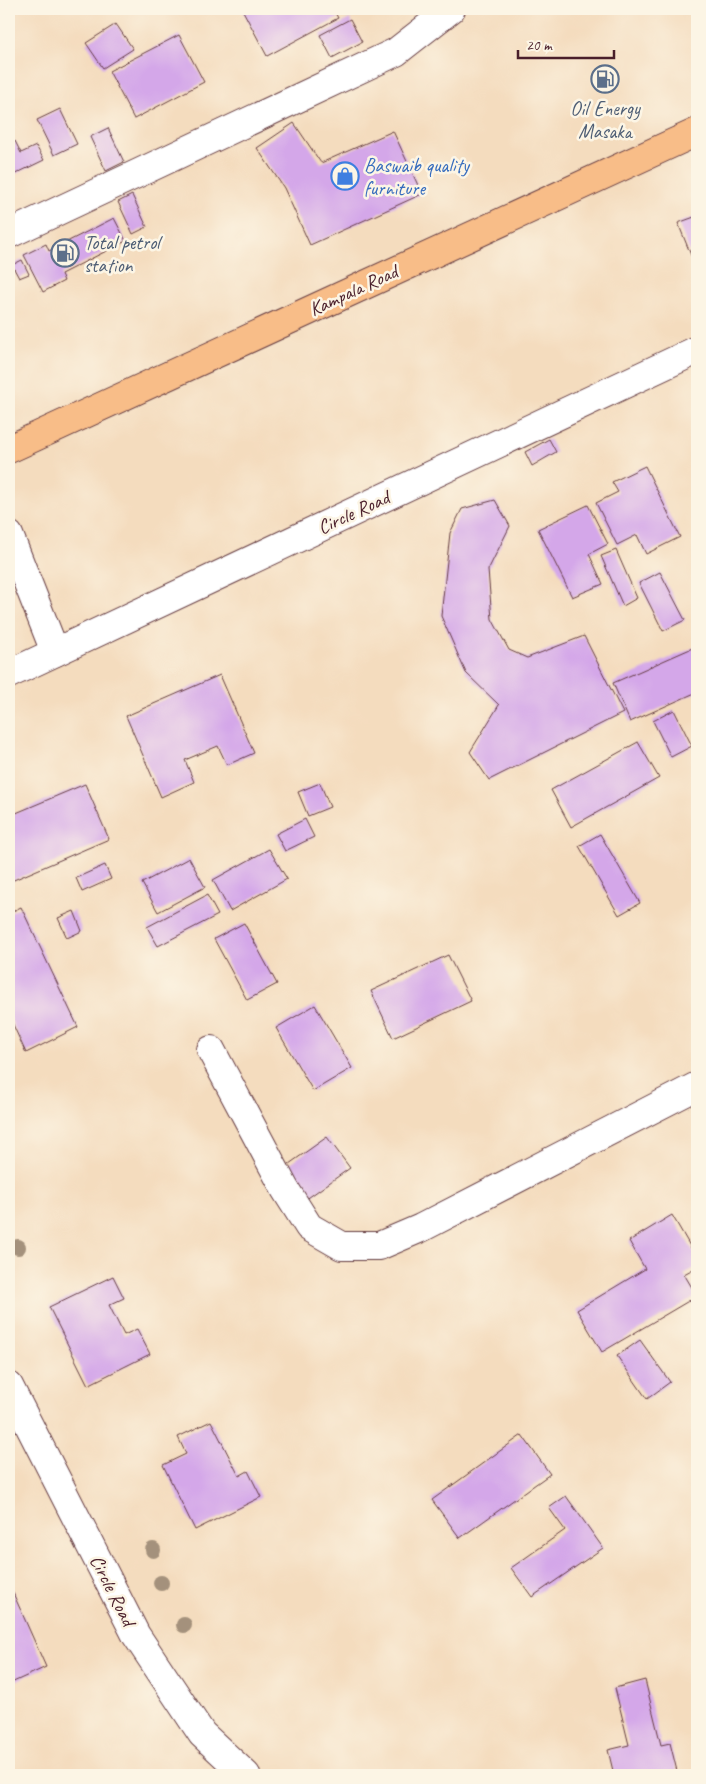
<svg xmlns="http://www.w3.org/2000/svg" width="706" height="1784" font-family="Caveat,sans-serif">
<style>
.building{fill:#d4a7e9}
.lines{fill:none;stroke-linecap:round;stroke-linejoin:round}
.minor-casing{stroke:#643b41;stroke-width:30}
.primary-casing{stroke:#643b41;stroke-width:30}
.minor{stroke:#fff;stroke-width:28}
.primary{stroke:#f8bd88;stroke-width:28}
.tree{fill:#a4917b}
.labels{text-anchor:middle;stroke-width:5;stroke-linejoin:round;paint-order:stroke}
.service-label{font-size:20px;fill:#4e5e75;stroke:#fcf5e5}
.shop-label{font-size:20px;fill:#366cbe;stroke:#fcf5e5;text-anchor:start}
.street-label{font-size:20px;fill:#4a1f2b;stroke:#fcf5e5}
</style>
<rect width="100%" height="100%" fill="#fcf5e5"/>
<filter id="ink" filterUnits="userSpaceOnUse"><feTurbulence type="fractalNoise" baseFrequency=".02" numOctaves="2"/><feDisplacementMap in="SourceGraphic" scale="10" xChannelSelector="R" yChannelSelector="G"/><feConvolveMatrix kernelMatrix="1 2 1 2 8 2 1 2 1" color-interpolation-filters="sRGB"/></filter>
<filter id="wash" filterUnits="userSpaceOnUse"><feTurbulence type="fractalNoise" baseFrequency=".0096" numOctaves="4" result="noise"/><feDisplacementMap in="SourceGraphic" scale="20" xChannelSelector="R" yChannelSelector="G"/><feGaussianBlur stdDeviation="1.12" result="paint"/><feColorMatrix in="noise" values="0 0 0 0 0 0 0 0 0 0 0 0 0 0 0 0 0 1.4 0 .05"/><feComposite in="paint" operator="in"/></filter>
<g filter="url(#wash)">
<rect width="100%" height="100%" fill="#f4dcbe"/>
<g id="blocks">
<g class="building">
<path d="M242 9H333L338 18 267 56Z"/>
<path d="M350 19 362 42 332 58 320 35Z"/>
<path d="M116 24 133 49 103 68 86 43Z"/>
<path d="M179 35 204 82 134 119 109 71Z"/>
<path d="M60 109 77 144 54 155 37 120Z"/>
<path d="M294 123 321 163 393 131 422 194 310 245 284 188 257 148Z"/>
<path d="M108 128 124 162 106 171 90 137Z"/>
<path d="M15 141 21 153 36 146 44 160 9 177V145Z"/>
<path d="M132 195 147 227 133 234 118 202Z"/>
<path d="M697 216V270L678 223Z"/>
<path d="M114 218 126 241 61 274 64 281 43 292 24 255 46 244 49 251Z"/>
<path d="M22 260 29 274 19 278 12 265Z"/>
<path d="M549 439 556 452 532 466 525 452Z"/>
<path d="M645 466 680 537 646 554 637 535 617 545 596 503 618 492 612 482Z"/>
<path d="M495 500 510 526 488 570 492 619 509 650 527 658 584 636 623 713 489 780 470 752 499 705 466 673 441 616 450 533 462 509Z"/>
<path d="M588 505 608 544 589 554 603 584 572 597 538 529Z"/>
<path d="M616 550 637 598 623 606 601 556Z"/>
<path d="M660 572 685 620 663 631 639 583Z"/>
<path d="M697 646V692L630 722 613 683Z"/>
<path d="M220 675 254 753 227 765 218 746 185 760 194 782 161 797 126 716Z"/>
<path d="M674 710 692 746 671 757 653 721Z"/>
<path d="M638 742 659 778 571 827 551 790Z"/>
<path d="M320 783 330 807 308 816 298 792Z"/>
<path d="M85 784 109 839 9 882V816Z"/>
<path d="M305 819 314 837 285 851 276 834Z"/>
<path d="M600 834 640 903 619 915 579 846Z"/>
<path d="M269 849 287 879 230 911 213 880Z"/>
<path d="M189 858 205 887 158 912 142 883Z"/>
<path d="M105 865 111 879 82 892 76 878Z"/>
<path d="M207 895 218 915 158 946 147 927Z"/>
<path d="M21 907 78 1027 26 1053 9 1016V913Z"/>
<path d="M74 911 82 931 67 938 58 918Z"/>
<path d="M244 923 277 984 247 1000 214 939Z"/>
<path d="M448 955 471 1001 393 1038 371 991Z"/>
<path d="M315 1005 352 1068 313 1091 276 1028Z"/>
<path d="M327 1137 350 1168 305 1200 282 1169Z"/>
<path d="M672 1215 697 1258V1267L684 1274 697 1296 602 1352 577 1310 645 1269 629 1241Z"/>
<path d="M113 1276 124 1298 109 1305 124 1335 137 1329 150 1354 88 1385 49 1307Z"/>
<path d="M640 1340 670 1382 647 1399 617 1356Z"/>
<path d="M211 1421 239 1476 248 1471 261 1497 195 1530 163 1465 186 1454 178 1437Z"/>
<path d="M522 1435 550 1474 460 1538 432 1500Z"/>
<path d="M566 1496 603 1548 532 1597 511 1568 565 1530 549 1508Z"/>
<path d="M9 1584 46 1667 9 1684Z"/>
<path d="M645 1680 661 1745 670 1743 678 1775H614L608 1750 629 1745 615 1688Z"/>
</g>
</g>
</g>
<g filter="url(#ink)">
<use href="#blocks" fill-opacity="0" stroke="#643b41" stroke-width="1"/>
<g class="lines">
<g class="minor-casing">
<g id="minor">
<path d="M9 234 396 52 451 9"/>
<path d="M9 535 55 652"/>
<path d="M9 674 697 350"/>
<path d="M211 1050 285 1189 309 1227 342 1246H379L421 1228 697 1086"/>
<path d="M9 1386 136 1635 202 1734 246 1775"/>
</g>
</g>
<g class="primary-casing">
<path id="primary" d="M9 449 697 132"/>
</g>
<use href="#minor" class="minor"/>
<use href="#primary" class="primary"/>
</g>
<g class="tree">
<circle cx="18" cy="1247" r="8"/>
<circle cx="153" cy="1550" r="8"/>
<circle cx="161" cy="1583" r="8"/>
<circle cx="184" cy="1625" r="8"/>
</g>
</g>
<defs>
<g id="fuel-ring" transform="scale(1.4375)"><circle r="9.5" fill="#fcf5e5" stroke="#5c6f8a" stroke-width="1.5"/><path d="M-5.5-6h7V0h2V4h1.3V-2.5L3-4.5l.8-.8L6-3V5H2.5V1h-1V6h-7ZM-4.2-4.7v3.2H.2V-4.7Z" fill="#5c6f8a"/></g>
<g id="shop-ring" transform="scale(1.4375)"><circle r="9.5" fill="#fcf5e5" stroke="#3f7fe0" stroke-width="1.5"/><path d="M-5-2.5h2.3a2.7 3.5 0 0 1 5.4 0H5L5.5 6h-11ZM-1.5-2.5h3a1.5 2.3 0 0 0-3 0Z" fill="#3f7fe0"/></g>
</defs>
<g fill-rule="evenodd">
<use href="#fuel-ring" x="605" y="79"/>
<use href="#shop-ring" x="345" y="176"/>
<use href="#fuel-ring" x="65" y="253"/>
</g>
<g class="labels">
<g class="service-label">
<text x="605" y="115">Oil Energy<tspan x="605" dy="23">Masaka</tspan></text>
<text x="84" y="249" text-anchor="start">Total petrol<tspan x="84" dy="23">station</tspan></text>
</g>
<g class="shop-label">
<text x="364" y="172">Baswaib quality<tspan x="364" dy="23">furniture</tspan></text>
</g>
<g class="street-label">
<text transform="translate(353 290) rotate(-25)" y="7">Kampala Road</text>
<text transform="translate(353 512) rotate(-25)" y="7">Circle Road</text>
<text transform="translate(113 1590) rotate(63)" y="7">Circle Road</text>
</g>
</g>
<rect width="706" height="1784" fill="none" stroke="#fcf5e5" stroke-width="30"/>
<path d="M518 50v8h96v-8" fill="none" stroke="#4a1f2b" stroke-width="2.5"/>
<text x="526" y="50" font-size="15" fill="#4a1f2b" stroke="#fcf5e5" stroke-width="4" paint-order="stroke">20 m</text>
</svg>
